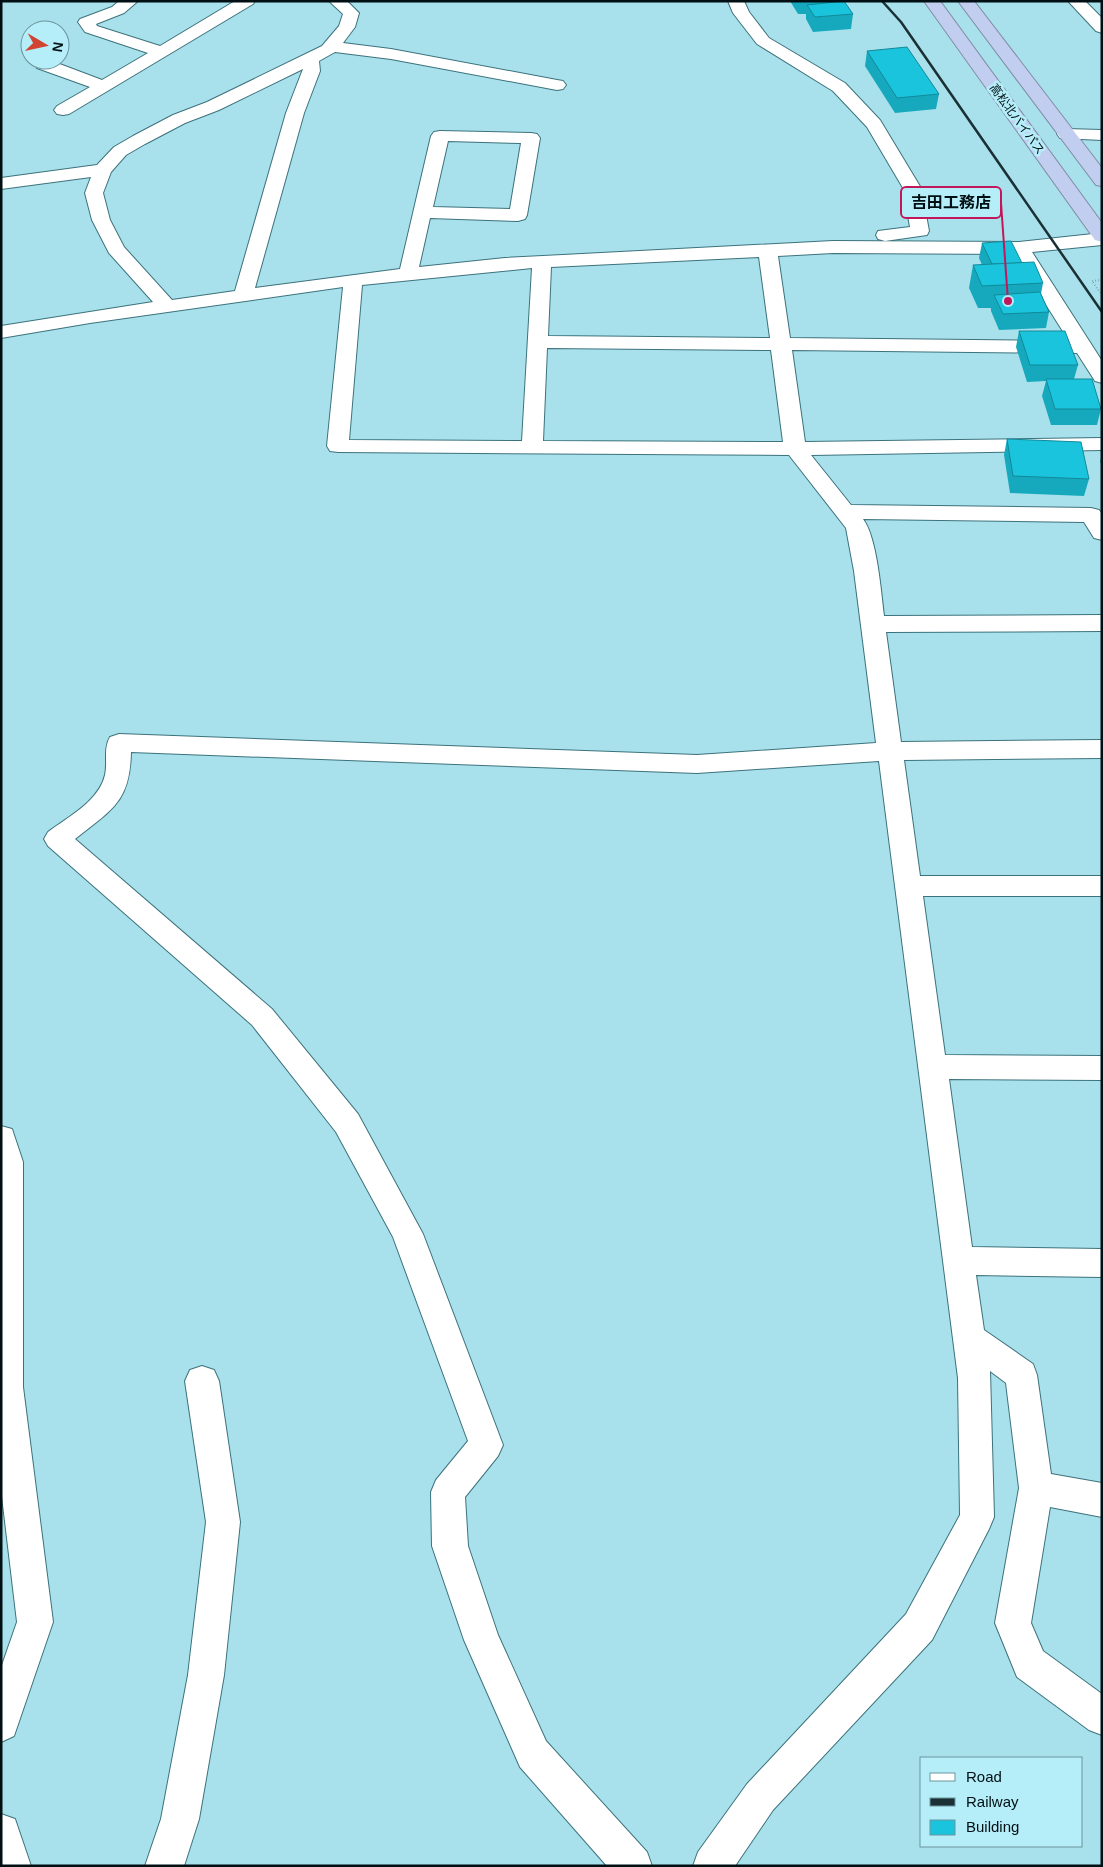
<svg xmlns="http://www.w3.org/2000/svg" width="1103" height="1867" font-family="Helvetica,'Noto Sans JP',sans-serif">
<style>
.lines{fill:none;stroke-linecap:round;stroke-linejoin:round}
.minor-casing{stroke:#3c727c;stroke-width:2}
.highway-casing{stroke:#7e8ba3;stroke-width:2}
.path{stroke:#597e85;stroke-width:2;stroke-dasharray:0.5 2.5;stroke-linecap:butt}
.minor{fill:#fff;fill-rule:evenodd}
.highway{fill:#c2cef0;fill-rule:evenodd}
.rail{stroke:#1a3035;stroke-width:2.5}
.wall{fill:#16a9bd}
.building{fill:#1ac4dc;stroke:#12899a}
.labels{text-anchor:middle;stroke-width:5;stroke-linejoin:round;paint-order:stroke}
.far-street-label{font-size:12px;fill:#000f13;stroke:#b5eef9}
.leader{fill:none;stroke:#c2185b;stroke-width:2}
.callout-dot{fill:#c2185b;stroke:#b5eef9;stroke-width:2}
.callout{fill:#b5eef9;stroke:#c2185b;stroke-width:2}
.callout-label{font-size:16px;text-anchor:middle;font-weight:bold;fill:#000f13}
</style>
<rect width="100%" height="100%" fill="#a8e1eb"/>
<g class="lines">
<g class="minor-casing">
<g id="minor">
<path d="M119 1H138L124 13 96 24 97 26 160 46 235 1H255L253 4 69 114 63 115 57 114 54 110 57 106 90 87 37 68 35 64 37 60H49L102 80 148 53 85 32 78 22 80 19 112 7Z"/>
<path d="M329 1H347L359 13 355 27 343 43 391 49 557 80 563 81 566 85 563 89 557 90 391 59 335 52 319 61 320 71 304 113 255 288 400 269 431 136 434 132 440 131 531 133 537 134 540 138 527 215 525 219 518 221 430 218 419 267 505 258 833 241 1019 242 1102 233V245L1032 252 1102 361V383L1095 381 1077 353 792 350 805 442 1102 438V450L811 455 851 505 1091 508 1099 510 1102 514V540L1094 538 1084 522 863 519C877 537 881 592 884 616L1102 615V631L886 632 901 742 1102 740V758L904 760 920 876H1102V896H923L945 1055 1102 1056V1080L949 1079 972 1247 1102 1249V1277L976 1275 984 1330 1033 1364 1037 1375 1051 1474 1102 1483V1517L1050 1507 1031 1623 1043 1651 1102 1694V1735L1089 1730 1017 1677 995 1623 1019 1488 1006 1383 990 1371 994 1517 989 1529 932 1640 773 1810 735 1866H693L698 1852 747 1784 906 1614 960 1515 958 1378 879 761 697 773 131 752C130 803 111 810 75 839L272 1009 358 1114 423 1234 503 1445 498 1456 465 1497 468 1546 498 1635 546 1741 647 1852 652 1866H607L520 1767 464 1640 432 1546 431 1492 436 1480 468 1441 393 1237 336 1132 252 1025 48 846 44 839 48 832C68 817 99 801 105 775 108 762 103 749 110 737L119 734 697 755 876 743 854 571 846 528 789 455 338 452 330 451 327 446 343 287 90 323 1 338V326L153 302 109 253 92 220 85 193 91 177 1 189V178L97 165 114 147 133 136 173 115 207 102 322 46 339 26 343 14ZM303 69 286 113 235 291 172 300 124 247 110 220 103 193 111 172 126 155 145 144 185 123 219 110ZM448 141 521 143 510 209 433 207ZM833 253 1014 254 1069 341 790 338 778 256ZM759 257 770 338 548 336 551 267ZM532 268 522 441 349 440 362 285ZM547 348 771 350 783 442 543 441Z"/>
<path d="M728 1H744L749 12 769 38 845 83 880 120 921 188 929 231 927 235 885 241 878 239 876 235 878 231 910 227 903 188 867 127 833 91 757 44 733 13Z"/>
<path d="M1068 1H1085L1102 18V33L1096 31Z"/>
<path d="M1066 129 1102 130V140L1060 138 1057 134 1060 130Z"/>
<path d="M1 1126 12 1129 23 1162V1387L53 1622 14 1736 1 1742V1668L17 1622 1 1488Z"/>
<path d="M202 1366 214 1370 219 1381 240 1522 224 1675 199 1819 184 1866H145L161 1819 188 1675 206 1522 185 1381 190 1370Z"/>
<path d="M1 1814 15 1819 31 1866H1Z"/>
</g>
</g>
<g class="highway-casing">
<g id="highway">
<path d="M924 1H940L1102 223V242L1095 240Z"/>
<path d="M958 1H974L1102 168V186L1096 185Z"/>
</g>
</g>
<path class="path" d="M1102 280 1092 281 1102 295"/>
<use href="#minor" class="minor"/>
<use href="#highway" class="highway"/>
<path class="rail" d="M882 1 901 22 1102 312"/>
</g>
<g class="wall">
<path d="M790 1H834V2L853 14 851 29 813 32 806 19V14H798Z"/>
<path d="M867 51 939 94 936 109 895 113 865 66Z"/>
<path d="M982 243 1022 263 1043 283 1041 294 1049 312 1046 328 999 330 991 311V308H978L969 288 973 265H982L979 258Z"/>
<path d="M1019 331 1078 365 1074 379 1101 409 1097 425H1051L1042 396 1046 381 1027 382 1016 347Z"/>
<path d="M1007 439 1089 479 1084 496 1010 493 1004 455Z"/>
<path d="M1102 454V465L1100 462Z"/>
</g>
<g class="building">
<path d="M844 1 853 14 815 17 807 5Z"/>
<path d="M907 47 939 94 897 98 867 51Z"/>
<path d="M1011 241 1022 263 992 264 982 243Z"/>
<path d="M1034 262 1043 283 982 286 973 265Z"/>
<path d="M1040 292 1049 312 1003 314 994 295Z"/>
<path d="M1019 331H1065L1078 365H1030Z"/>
<path d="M1046 379H1092L1101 409H1055Z"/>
<path d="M1007 439 1081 442 1089 479 1013 476Z"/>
</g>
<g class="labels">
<g class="far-street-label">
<text transform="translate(1017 119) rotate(54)" y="4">高松北バイパス</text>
</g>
</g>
<path class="leader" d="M1008 301L1001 203"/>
<circle class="callout-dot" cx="1008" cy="301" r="5"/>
<rect class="callout" x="901" y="187" width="100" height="31" rx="5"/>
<g class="callout-label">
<text x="951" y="208">吉田工務店</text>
</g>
<rect width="1103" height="1867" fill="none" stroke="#000f13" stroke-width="5"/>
<rect x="920" y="1757" width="162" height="90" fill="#b5eef9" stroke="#6d959d"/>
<rect x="930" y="1773" width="25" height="8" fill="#ffffff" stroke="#6d959d"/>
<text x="966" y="1782" font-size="15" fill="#000f13">Road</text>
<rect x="930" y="1798" width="25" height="8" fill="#1a3035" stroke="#6d959d"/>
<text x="966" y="1807" font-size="15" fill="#000f13">Railway</text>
<rect x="930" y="1820" width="25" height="15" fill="#1ac4dc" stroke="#6d959d"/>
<text x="966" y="1832" font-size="15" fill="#000f13">Building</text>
<g transform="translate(45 45) rotate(99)"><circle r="24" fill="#b5eef9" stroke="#6d959d"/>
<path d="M0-4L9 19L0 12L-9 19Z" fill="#d04431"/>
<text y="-8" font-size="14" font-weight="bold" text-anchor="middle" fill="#000f13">N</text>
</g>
</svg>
